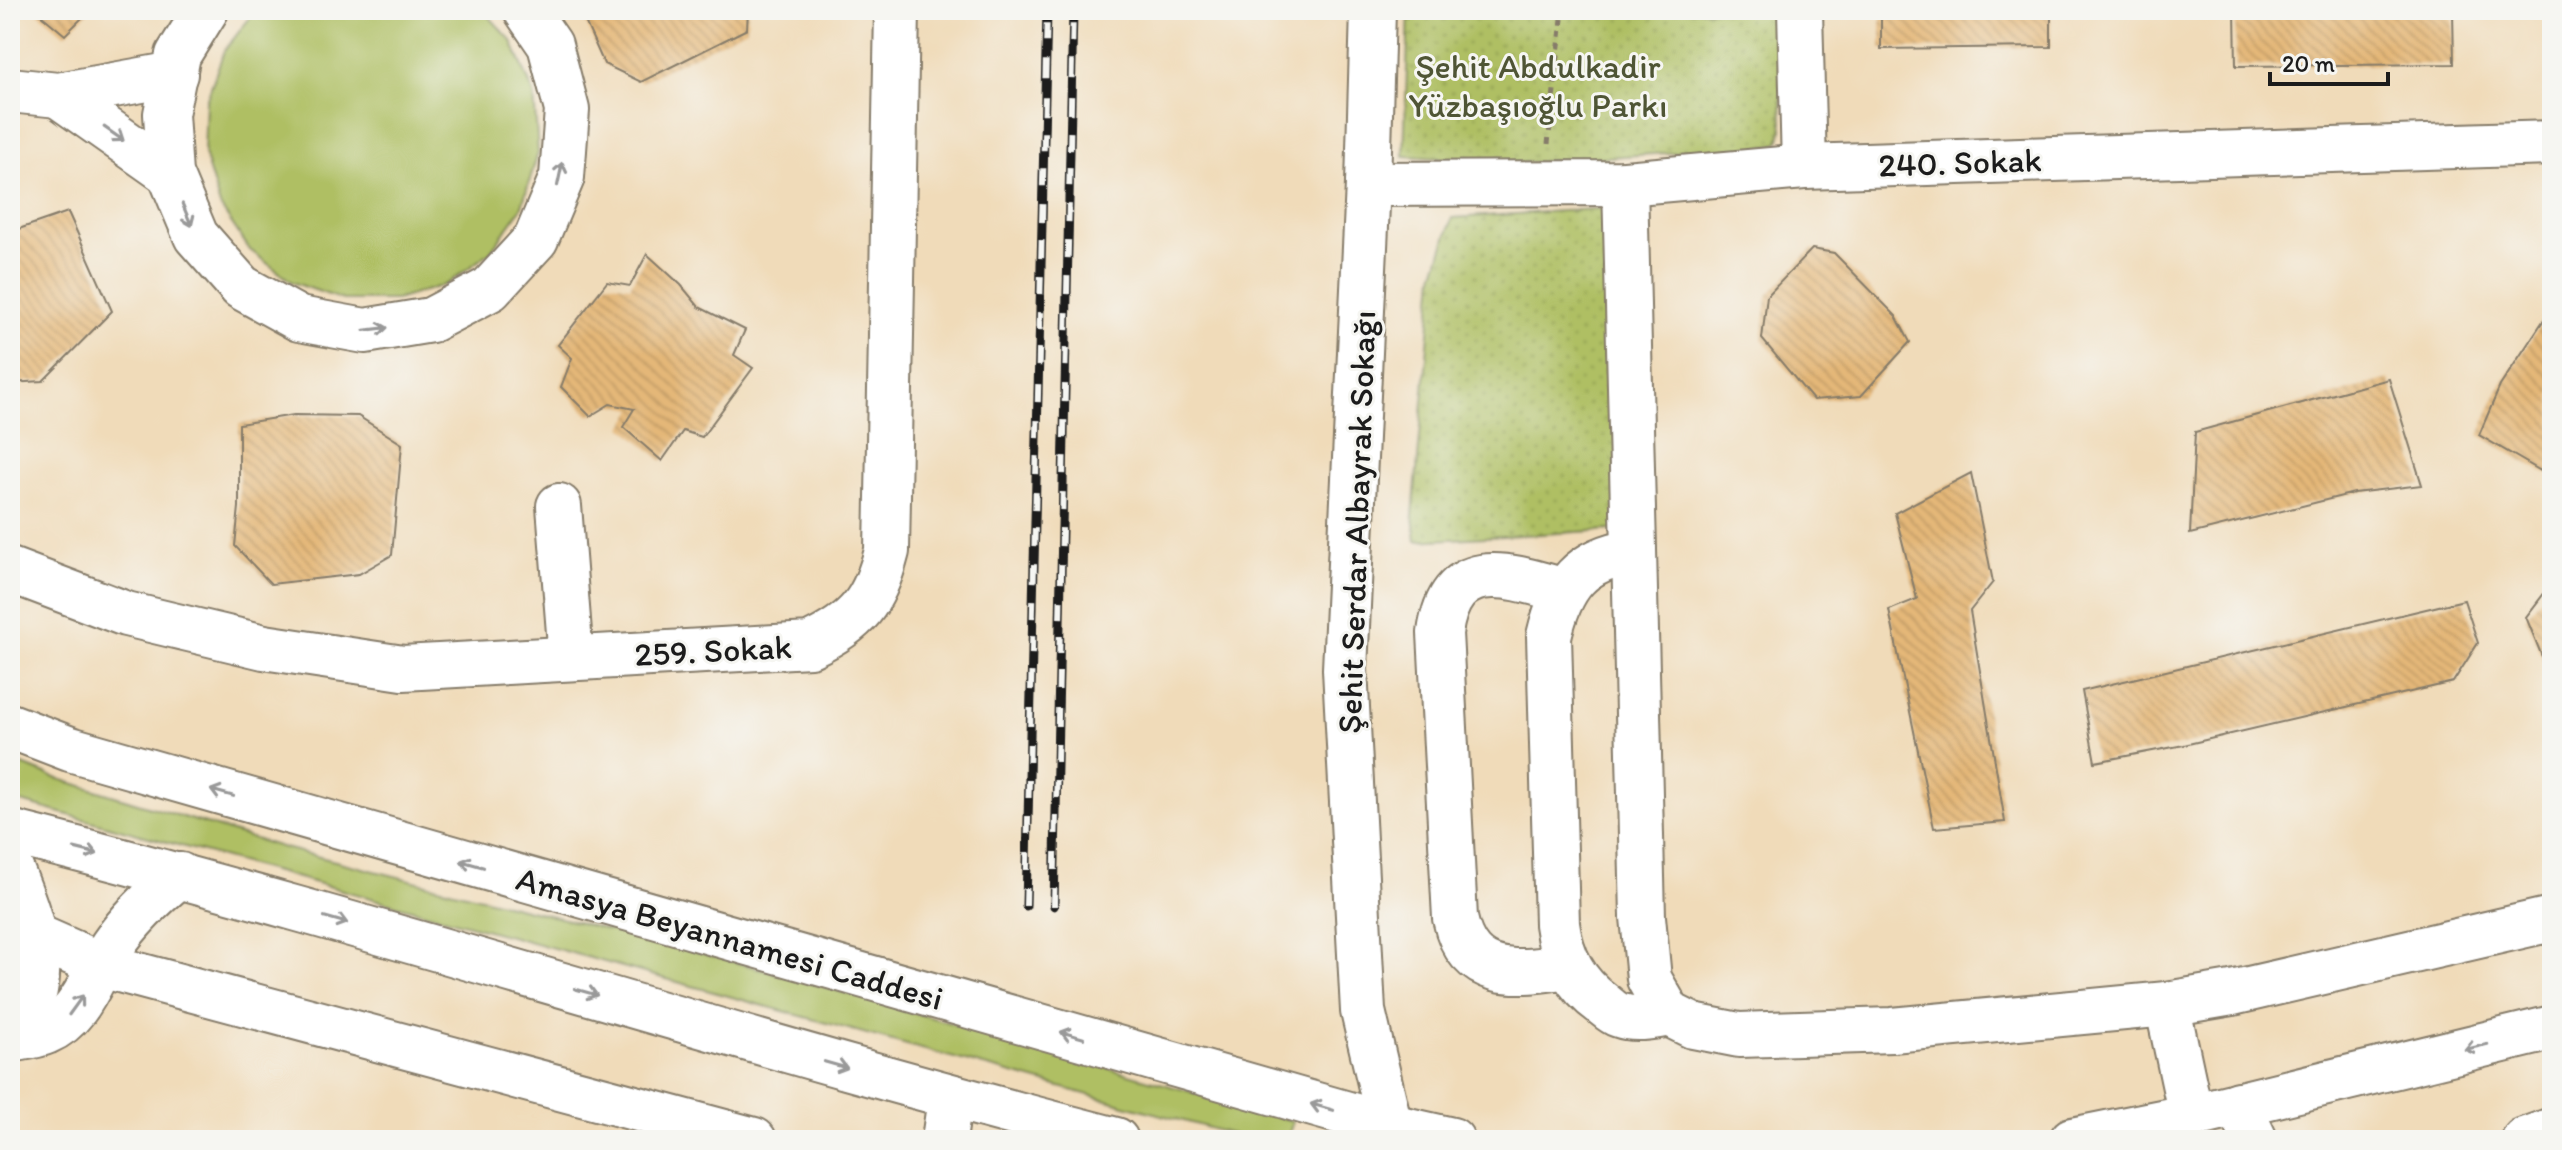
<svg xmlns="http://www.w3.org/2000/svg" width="2562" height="1150" font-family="Itim,sans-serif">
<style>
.grass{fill:#afbf63;stroke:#666e40;stroke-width:2}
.park{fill:url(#park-dots);stroke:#666e40;stroke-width:2}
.building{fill:url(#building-back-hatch)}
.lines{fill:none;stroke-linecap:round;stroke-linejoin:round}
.minor-casing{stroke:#867c6a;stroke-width:48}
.major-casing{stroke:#867c6a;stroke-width:48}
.path{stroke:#867c6a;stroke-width:5;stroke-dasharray:6 6;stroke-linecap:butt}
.minor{stroke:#fff;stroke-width:44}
.major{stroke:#fff;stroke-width:44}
.rail-casing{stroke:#1c1c1c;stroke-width:9}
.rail{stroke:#f6f6f2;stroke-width:6;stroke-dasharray:18;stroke-linecap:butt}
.oneway{stroke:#999}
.labels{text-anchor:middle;stroke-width:6;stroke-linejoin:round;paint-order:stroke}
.park-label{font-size:34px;fill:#4f5535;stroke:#f6f6f2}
.street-label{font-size:34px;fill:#1c1c1c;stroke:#f6f6f2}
</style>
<defs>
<pattern id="park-dots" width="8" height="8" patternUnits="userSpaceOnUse" patternTransform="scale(2)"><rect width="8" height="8" fill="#afbf63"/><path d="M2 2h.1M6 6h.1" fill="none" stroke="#96a455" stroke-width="1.8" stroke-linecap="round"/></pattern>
<pattern id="building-back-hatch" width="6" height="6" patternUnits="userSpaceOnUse" patternTransform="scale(2)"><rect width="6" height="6" fill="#e4b778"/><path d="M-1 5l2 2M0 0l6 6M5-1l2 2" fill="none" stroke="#c39d67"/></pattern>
</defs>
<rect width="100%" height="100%" fill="#f6f6f2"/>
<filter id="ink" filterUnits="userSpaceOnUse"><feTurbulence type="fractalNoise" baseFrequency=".0125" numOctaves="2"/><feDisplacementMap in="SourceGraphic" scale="16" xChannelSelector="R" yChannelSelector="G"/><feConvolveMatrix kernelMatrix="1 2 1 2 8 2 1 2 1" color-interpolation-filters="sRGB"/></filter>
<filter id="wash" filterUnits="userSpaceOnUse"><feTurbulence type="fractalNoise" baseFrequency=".006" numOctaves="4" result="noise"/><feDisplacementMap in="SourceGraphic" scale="32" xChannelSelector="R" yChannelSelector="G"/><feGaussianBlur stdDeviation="1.8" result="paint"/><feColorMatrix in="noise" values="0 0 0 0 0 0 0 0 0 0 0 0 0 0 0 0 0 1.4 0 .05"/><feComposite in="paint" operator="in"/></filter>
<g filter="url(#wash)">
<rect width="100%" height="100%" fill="#f0dbb9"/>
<g class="grass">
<path d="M256 10H483L512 41 534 94 538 153 521 209 490 252 447 284 396 300H343L292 282 250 250 220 206 204 154 206 101 224 51Z"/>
<path d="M10 760 53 777 284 848 758 968 1293 1121 1287 1140H1253L10 799Z"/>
</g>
<g class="park">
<path d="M1409 10H1779L1782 131 1779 142 1772 146 1519 163 1404 156Z"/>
<path d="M1610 208 1629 529 1416 541 1413 516 1434 276 1452 218Z"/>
</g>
<g id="blocks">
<g class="building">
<path d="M35 10H90L65 35Z"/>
<path d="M580 10H748L747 29 641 82 604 64Z"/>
<path d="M1881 10H2051V47L1881 49Z"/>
<path d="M2235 10H2453L2454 64 2236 66Z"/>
<path d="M68 212 112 311 43 381 10 383V232Z"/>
<path d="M1812 249 1834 253 1896 316 1910 342 1861 396 1813 400 1762 339 1767 296Z"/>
<path d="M647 254 681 285 699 307 745 330 734 355 753 368 702 437 683 431 662 461 623 427 634 409 610 404 590 416 561 387 572 358 558 345 607 282 630 286Z"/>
<path d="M2552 317V473L2546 474 2479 435 2500 386 2545 318Z"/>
<path d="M2389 379 2422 485 2354 493 2190 534 2195 432Z"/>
<path d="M294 415 358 416 402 444 392 555 359 574 271 584 235 546 239 507V424Z"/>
<path d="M1971 473 1993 582 1970 611 2005 822 1934 828 1889 610 1917 599 1895 513Z"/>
<path d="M2552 583V664L2543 659 2526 617Z"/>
<path d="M2464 600 2478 643 2453 682 2184 745 2095 762 2082 691Z"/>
<path d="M10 1062 14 1063 13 1135H10Z"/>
</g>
</g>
</g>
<g filter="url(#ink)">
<use href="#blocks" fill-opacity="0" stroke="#867c6a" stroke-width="2"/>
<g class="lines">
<g class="minor-casing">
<g id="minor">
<path d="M206 10 178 55 166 114 170 174 196 236 241 287 299 319 365 331 431 320 490 289 536 239 562 177 567 110 550 45 526 10"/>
<path d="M1373 10 1368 184 1345 669 1363 1011 1390 1126V1140"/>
<path d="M1800 10 1804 167"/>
<path d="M10 90 58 95 175 74"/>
<path d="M58 95 170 174"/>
<path d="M1625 183 1643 917 1649 979 1669 1014 1693 1026 1739 1035 1892 1030 2167 1004 2232 993 2552 919"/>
<path d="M1368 184 1625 183 1804 167 2552 143"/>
<path d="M559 506 571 658"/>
<path d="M1634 551C1580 559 1561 585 1549 636L1557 924C1561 957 1575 984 1603 1004 1608 1008 1613 1013 1619 1015 1635 1021 1653 1017 1669 1014"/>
<path d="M10 570 126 614 264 647 403 668 810 645C858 622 874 602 887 551L897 10"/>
<path d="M1564 591C1509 575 1451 554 1440 633L1455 918C1468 981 1517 974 1568 966"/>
<path d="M10 867C25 902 44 951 35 990 31 1006 19 1020 10 1034"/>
<path d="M33 935 101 965 754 1140"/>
<path d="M2167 1004 2191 1116"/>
<path d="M10 1040C21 1038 35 1037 46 1032 82 1017 92 975 112 946 131 918 154 896 180 875"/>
<path d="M944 1140 950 1098"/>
</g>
</g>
<g class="major-casing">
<g id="major">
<path d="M10 726 70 749 1390 1126 1452 1140"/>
<path d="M10 832C381 925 745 1045 1116 1140"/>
<path d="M2238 1104 2255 1140"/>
<path d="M2072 1140 2191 1116 2552 1028"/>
<path d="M2524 1140 2552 1130"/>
</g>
</g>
<path class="path" d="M1548 144 1563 10"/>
<use href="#minor" class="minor"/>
<use href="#major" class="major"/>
<g class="rail-casing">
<g id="rail">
<path d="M1026 906 1047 10"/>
<path d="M1054 906 1073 10"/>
</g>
</g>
<use href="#rail" class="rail"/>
</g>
<defs><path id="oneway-shaft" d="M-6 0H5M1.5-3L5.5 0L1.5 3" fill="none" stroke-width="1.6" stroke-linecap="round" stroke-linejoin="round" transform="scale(2)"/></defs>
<g class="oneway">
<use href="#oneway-shaft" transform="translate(114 134) rotate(35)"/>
<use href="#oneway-shaft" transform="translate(560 174) rotate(-78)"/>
<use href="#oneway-shaft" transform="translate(187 215) rotate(67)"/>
<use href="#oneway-shaft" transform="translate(376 329) rotate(-7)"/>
<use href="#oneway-shaft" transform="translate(222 793) rotate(-164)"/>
<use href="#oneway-shaft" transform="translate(86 851) rotate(14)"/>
<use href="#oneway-shaft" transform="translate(472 864) rotate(-164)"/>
<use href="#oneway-shaft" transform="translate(336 920) rotate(16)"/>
<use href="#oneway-shaft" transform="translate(586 992) rotate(16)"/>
<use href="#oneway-shaft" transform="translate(76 1005) rotate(-54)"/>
<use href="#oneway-shaft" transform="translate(1072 1035) rotate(-164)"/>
<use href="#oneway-shaft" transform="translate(2476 1047) rotate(167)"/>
<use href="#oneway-shaft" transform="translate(836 1065) rotate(16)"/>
<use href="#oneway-shaft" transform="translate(1322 1107) rotate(-164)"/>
</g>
</g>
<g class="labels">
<g class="park-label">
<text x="1538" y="78">Şehit Abdulkadir<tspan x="1538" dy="39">Yüzbaşıoğlu Parkı</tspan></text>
</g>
<g class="street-label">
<text transform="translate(1960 162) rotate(-2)" y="12">240. Sokak</text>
<text transform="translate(1356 522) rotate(-88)" y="12">Şehit Serdar Albayrak Sokağı</text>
<text transform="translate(713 650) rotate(-3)" y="12">259. Sokak</text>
<text transform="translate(730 938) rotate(16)" y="12">Amasya Beyannamesi Caddesi</text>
</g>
</g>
<rect width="2562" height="1150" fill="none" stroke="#f6f6f2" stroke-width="40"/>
<path d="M2270 72v12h118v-12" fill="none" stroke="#1c1c1c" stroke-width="4"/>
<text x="2282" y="72" font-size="24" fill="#1c1c1c" stroke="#f6f6f2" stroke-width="6" paint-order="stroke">20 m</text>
</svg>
